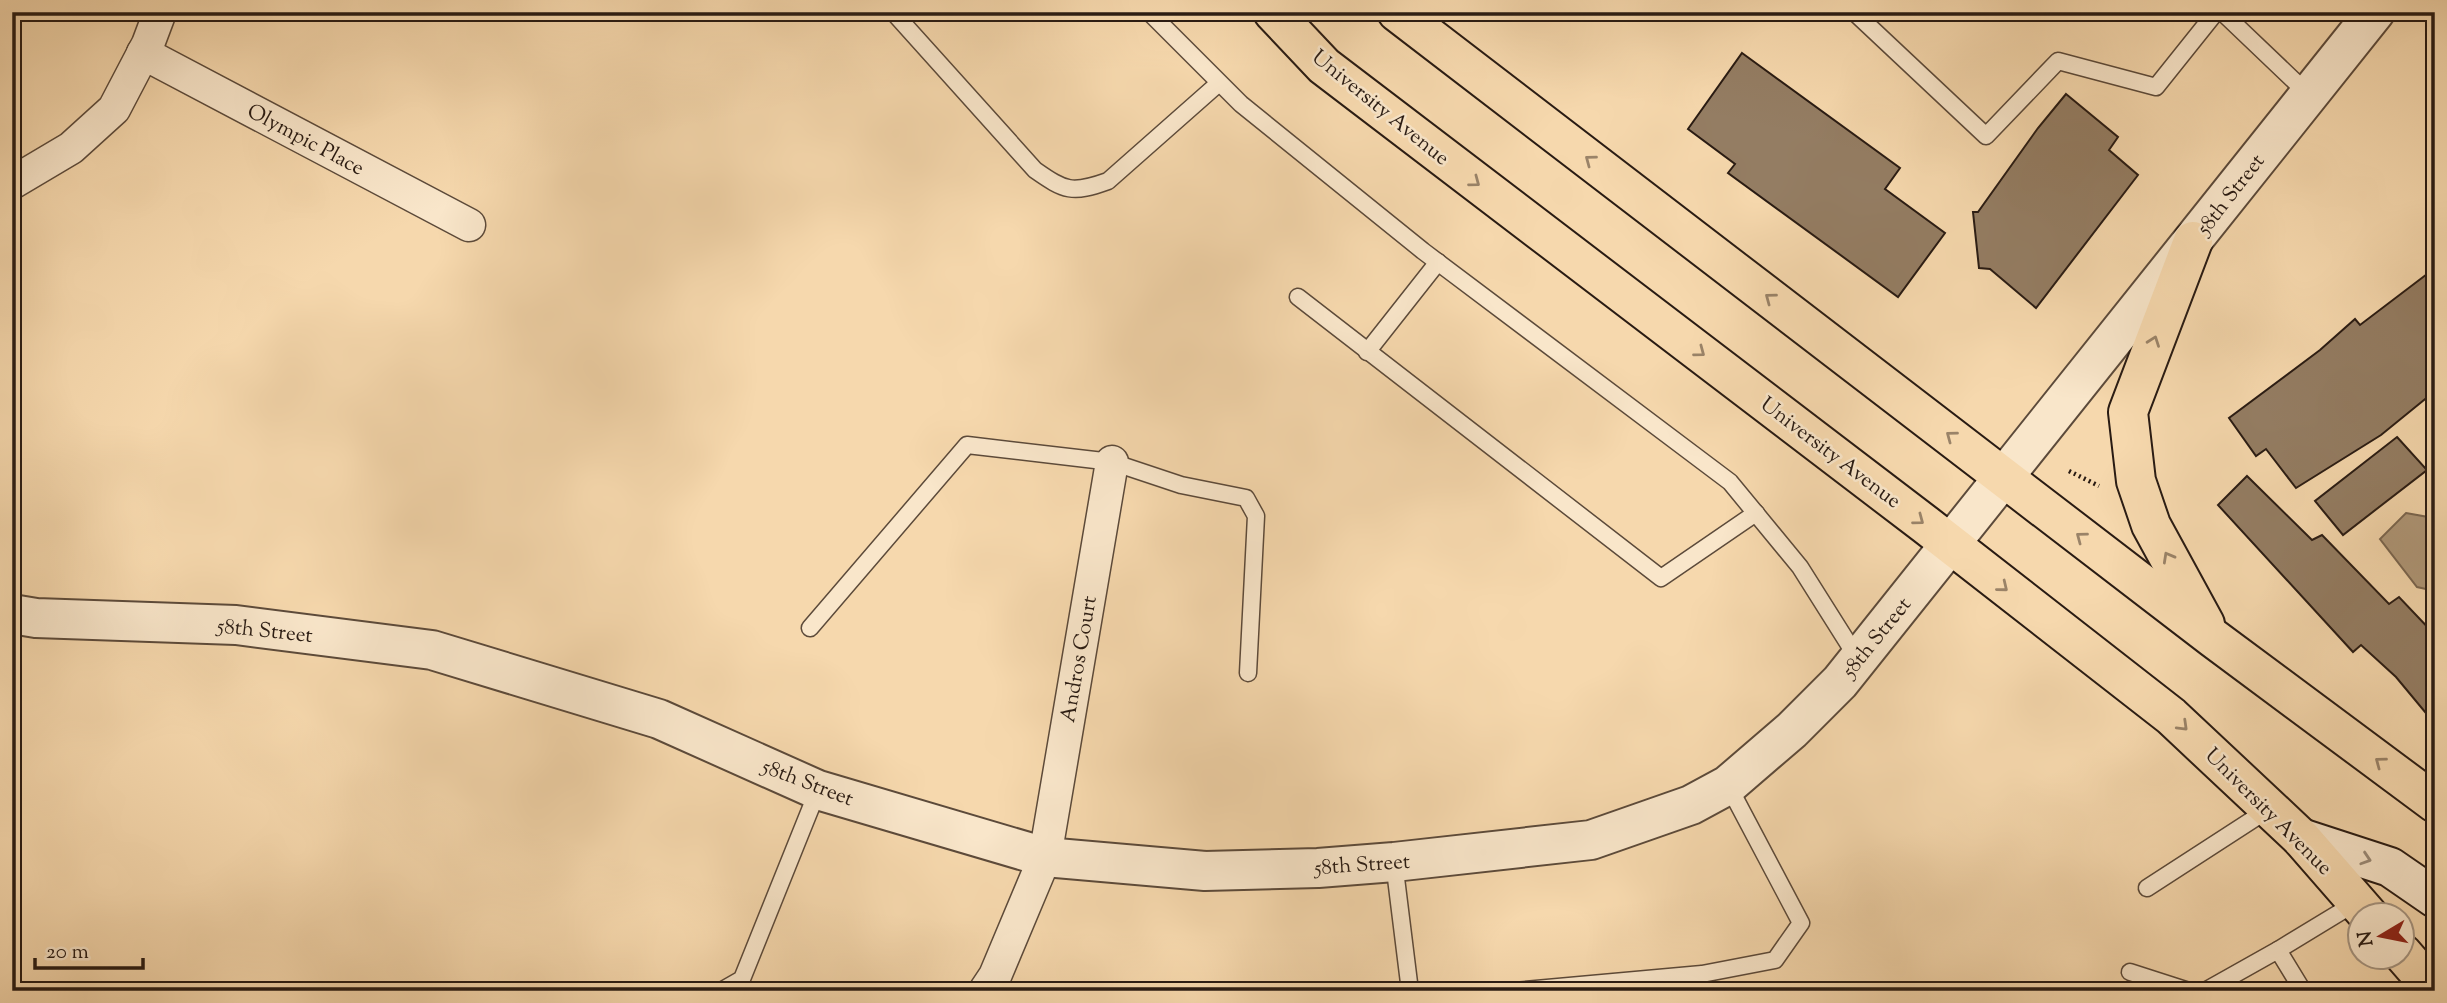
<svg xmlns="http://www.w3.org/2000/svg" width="2447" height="1003" font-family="'Sorts Mill Goudy',serif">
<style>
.water{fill:#b09879;stroke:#7a6650;stroke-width:2}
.building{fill:#947d63;stroke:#291b13;stroke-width:2}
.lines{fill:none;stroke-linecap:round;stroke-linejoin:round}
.service-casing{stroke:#5c4a3a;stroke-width:19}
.minor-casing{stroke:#5c4a3a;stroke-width:35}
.tertiary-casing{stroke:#5c4a3a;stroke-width:42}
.secondary-casing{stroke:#291b13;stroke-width:42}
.primary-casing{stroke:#291b13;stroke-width:42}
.path{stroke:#291b13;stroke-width:4.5;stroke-dasharray:2 3.5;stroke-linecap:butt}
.service{stroke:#f9e6ca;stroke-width:16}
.minor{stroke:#f9e6ca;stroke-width:32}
.tertiary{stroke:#f9e6ca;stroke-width:38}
.secondary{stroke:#f9e6ca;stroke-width:38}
.primary{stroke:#f6d8ad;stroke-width:38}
.oneway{stroke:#9a8368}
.oneway2{stroke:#9b8b78}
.labels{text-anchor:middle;stroke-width:5;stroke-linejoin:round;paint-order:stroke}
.street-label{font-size:21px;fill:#291b13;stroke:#f9e6ca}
</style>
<rect width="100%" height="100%" fill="#f6d8ad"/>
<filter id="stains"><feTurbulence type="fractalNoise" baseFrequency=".00286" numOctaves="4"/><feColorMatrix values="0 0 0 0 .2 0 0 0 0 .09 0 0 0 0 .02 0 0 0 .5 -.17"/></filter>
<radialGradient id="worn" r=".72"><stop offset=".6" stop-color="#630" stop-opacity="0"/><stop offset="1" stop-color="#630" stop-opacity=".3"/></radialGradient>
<path class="water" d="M2406 513 2428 517 2435 526V591L2417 587 2380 539Z"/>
<g class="building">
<path d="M1742 53 1900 168 1885 189 1945 233 1898 297 1728 173 1735 164 1688 129Z"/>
<path d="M2066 94 2118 137 2109 150 2138 175 2036 308 1990 269 1979 268 1973 212H1978L2038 128Z"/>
<path d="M2435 268V391L2381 435 2296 488 2266 449 2256 456 2229 418 2320 350 2355 319 2360 325Z"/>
<path d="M2397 437 2427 470 2343 535 2315 501Z"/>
<path d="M2247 476 2312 540 2322 535 2389 604 2399 597 2435 635V713L2430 718 2396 677 2361 645 2353 652 2218 505Z"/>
</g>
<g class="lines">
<g class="service-casing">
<g id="service">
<path d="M893 12 1035 170C1065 191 1072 194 1108 181L1219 83"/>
<path d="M1149 12 1241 104 1423 251 1730 482 1800 567 1858 659"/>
<path d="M1854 12 1986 136 2058 61 2156 87 2216 12"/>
<path d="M2222 12 2309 95"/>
<path d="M1298 297 1661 578 1756 513"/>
<path d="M1367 352 1438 262"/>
<path d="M810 628 967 445 1112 462 1181 485 1246 498 1256 516 1248 673"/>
<path d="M1394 862 1410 991"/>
<path d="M2147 888 2269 809"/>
<path d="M2278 950 2357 902"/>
<path d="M2130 972 2189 991"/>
<path d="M721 991 742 979 818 790"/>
<path d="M1514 991 1702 974 1775 960 1801 923 1728 785"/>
<path d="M2205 991 2278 950 2303 991"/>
</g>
</g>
<g class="minor-casing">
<g id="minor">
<path d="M143 53 469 225"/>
<path d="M12 183 71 148 114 109 148 44 160 12"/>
<path d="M985 991 995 976 1045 857 1112 462"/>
</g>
</g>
<g class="tertiary-casing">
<path id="tertiary" d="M12 614 36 618 236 625 432 650 659 719 818 790 1045 857 1205 871 1318 868 1394 862 1591 840 1691 805 1728 785 1792 730 1840 682 2375 12"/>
</g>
<g class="secondary-casing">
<path id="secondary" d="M2301 838 2390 867 2435 898"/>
</g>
<g class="primary-casing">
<g id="primary">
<path d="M1273 12 1324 66 1926 525 2171 716 2301 838 2369 916"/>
<path d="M1397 12 2213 638 2435 803"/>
<path d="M2193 241 2128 412 2136 481 2151 525 2205 624"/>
<path d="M2402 953 2435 991"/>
</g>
</g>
<path class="path" d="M2069 471 2099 486"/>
<use href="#service" class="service"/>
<use href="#minor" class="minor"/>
<use href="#tertiary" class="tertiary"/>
<use href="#secondary" class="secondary"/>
<use href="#primary" class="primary"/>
</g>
<defs><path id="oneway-chevron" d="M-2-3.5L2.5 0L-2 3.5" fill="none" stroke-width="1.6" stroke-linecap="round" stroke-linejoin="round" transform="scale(1.75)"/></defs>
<g class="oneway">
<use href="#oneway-chevron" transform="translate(1590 160) rotate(-143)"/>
<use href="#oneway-chevron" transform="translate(1475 182) rotate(37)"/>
<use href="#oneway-chevron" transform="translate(1770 298) rotate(-143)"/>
<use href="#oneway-chevron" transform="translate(2154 341) rotate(-70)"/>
<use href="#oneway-chevron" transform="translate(1700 352) rotate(37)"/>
<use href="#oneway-chevron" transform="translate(1951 436) rotate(-143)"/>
<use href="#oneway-chevron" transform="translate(1919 520) rotate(37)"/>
<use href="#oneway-chevron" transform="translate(2081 537) rotate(-143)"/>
<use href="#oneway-chevron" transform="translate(2168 557) rotate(-119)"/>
<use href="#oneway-chevron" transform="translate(2003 587) rotate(39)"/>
<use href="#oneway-chevron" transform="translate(2183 726) rotate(44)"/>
<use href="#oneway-chevron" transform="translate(2380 762) rotate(-143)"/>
</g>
<use class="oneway2" href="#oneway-chevron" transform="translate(2366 859) rotate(18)"/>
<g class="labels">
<g class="street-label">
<text transform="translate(1381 107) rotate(39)" y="7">University Avenue</text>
<text transform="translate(306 139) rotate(28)" y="7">Olympic Place</text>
<text transform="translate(2230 194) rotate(-52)" y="7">58th Street</text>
<text transform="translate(1831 452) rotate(37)" y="7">University Avenue</text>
<text transform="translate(265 630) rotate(6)" y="7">58th Street</text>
<text transform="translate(1876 637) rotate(-51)" y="7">58th Street</text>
<text transform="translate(1078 659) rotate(-80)" y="7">Andros Court</text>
<text transform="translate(808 782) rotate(21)" y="7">58th Street</text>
<text transform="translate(2269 811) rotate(45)" y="7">University Avenue</text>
<text transform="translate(1362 864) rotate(-4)" y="7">58th Street</text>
</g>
</g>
<rect width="2447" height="1003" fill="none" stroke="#f6d8ad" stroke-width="42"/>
<rect x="14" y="14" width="2419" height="975" fill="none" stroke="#291b13" stroke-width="3.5"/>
<rect x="21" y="21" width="2405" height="961" fill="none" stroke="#291b13" stroke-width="2"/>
<g transform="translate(2381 936) rotate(260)"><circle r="33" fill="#f9e6ca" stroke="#a69581" stroke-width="2"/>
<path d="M0-5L12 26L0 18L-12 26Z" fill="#8f2418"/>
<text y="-10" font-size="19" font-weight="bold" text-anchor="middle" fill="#291b13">N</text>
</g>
<path d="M35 958v10h108v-10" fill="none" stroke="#291b13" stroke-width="3.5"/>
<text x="46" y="958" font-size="21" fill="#291b13" stroke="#f9e6ca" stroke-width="5" paint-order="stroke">20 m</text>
<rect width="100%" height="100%" filter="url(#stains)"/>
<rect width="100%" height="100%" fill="url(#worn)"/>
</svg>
